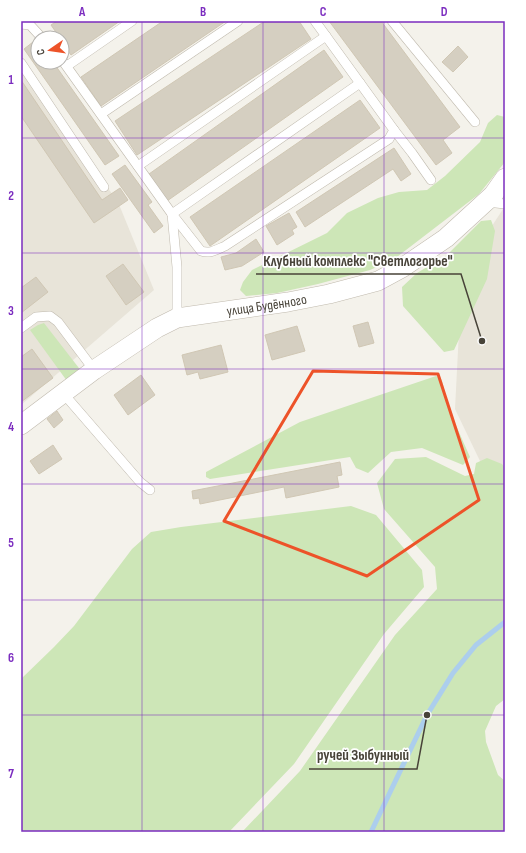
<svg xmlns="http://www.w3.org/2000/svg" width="526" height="853" font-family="'Sofia Sans Condensed',sans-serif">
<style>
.residential{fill:#e8e4d9}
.green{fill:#cde6b7}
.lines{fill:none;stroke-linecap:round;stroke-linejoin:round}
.stream{stroke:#acceed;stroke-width:5}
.building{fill:#d5cfc1;stroke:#d0c7b4}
.lane-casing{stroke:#c0baae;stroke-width:10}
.street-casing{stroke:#c0baae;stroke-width:20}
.lane{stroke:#fff;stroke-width:9}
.street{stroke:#fff;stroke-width:19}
.marked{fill:none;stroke:#ed5329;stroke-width:3;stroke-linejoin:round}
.grid{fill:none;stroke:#7b2cbf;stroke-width:1;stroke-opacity:0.55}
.labels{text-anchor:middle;stroke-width:3.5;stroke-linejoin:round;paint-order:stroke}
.street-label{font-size:14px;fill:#484339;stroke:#fff}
.leader{fill:none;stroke:#484339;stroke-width:1.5}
.callout-dot{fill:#484339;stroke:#fff;stroke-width:1.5}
.callout-label{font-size:15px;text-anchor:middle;font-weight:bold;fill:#484339;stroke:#fff;stroke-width:3.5;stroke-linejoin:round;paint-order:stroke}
.neatline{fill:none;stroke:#7b2cbf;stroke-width:1.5}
.grid-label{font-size:13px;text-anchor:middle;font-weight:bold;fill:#7b2cbf}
</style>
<rect width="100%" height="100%" fill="#f4f2eb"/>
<g class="residential">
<path d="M21 65 46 103 118 202 154 290 21 405Z"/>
<path d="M505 206V513L455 409 462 272Z"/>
</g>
<g class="green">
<path d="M497 115 505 117V162L479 194 393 260 370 270 318 284 277 293 246 296 240 290 243 282 252 270 327 233 347 213 378 198 399 192 427 190 445 176 480 142 488 123Z"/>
<path d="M491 220 495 231 487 279 454 350 444 352 403 306 402 287 417 273 447 255 481 221Z"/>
<path d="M44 323 82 372 67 381 30 330 38 325Z"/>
<path d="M436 376 440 377 442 381 450 412 470 457 463 465 422 448 391 452 368 473 356 468 350 457 210 479 206 477V472L300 422Z"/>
<path d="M426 457 465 476 474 474 476 463 487 458 502 464 505 468V699L496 706 485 731 486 742 498 775 505 781V832H242L300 771 395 635 437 589 435 567 384 509 377 483 395 459Z"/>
<path d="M351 506 376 515 422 570 424 587 384 634 294 764 229 832H21V679L54 647 74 626 132 549 151 532 181 527Z"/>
</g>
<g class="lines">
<path class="stream" d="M371 832 427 715 453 673 476 645 505 622"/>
</g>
<g class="building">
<path d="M57 21H120L71 55 62 42V38H60L51 25Z"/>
<path d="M163 21H226L101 106 81 77Z"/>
<path d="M265 21H299L311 39 137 155 115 121Z"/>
<path d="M329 21H355L356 22 358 21H381L460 127 443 140 452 153 436 165Z"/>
<path d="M33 42 38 49V62H53L119 156 105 165 24 49Z"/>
<path d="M458 46 468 57 453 72 442 62Z"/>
<path d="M324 50 343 77 167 201 149 174Z"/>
<path d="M21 80 102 200 120 188 128 200 94 223 21 116Z"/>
<path d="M360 100 380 128 210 246 190 217Z"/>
<path d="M394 148 411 174 401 181 393 169 305 227 296 212Z"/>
<path d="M125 165 152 202 148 205 163 226 154 233 112 174Z"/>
<path d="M289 213 297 227 292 230 294 234 277 245 266 226Z"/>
<path d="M256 239 264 252 242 266 225 270 221 257 236 253Z"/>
<path d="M123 264 144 292 126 305 106 276Z"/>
<path d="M36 277 48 292 21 313V288Z"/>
<path d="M368 322 374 343 359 347 353 326Z"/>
<path d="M297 326 305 351 272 360 265 335Z"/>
<path d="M221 345 228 372 200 379 198 372 187 375 182 355Z"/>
<path d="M32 349 53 378 21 402V357Z"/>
<path d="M141 375 155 395 128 415 114 395Z"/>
<path d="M57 411 63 420 54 428 47 419Z"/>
<path d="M53 445 62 459 39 474 30 461Z"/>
<path d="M340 462 342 475 337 476 339 487 286 498 284 487 200 504 199 498 193 499 192 491Z"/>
</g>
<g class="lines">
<g class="lane-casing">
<g id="lane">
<path d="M392 21 475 122"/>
<path d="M21 24 30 25 42 38"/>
<path d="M62 60 172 214 201 251C210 254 216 250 225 246L389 139 394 130 315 21"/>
<path d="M21 63 104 187"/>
<path d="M67 66 132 21"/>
<path d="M101 114 238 21"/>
<path d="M394 130 412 153 431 180"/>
<path d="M138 166 326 36"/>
<path d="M487 202 505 204"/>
<path d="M172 214 360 83"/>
<path d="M172 214 177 267V318"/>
<path d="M21 328 36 317 50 316 58 322 94 370"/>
<path d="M63 393 140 482 150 490"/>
</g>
</g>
<g class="street-casing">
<g id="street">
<path id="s1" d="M21 425 94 370 157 328 177 318 288 302 329 294 378 281 402 268 446 238 493 195 505 178"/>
</g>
</g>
<use href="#lane" class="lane"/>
<use href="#street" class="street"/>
</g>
<path class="marked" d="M313 371 438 374 479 500 367 576 224 521Z"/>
<path class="grid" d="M142 21V832M263 21V832M384 21V832M21 138H505M21 253H505M21 369H505M21 484H505M21 600H505M21 715H505"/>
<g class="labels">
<g class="street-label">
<text dy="5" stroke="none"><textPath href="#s1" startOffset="280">улица Будённого</textPath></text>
</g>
</g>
<path class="leader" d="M482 341L461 274H256M427 715L417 769H309"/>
<g class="callout-dot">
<circle cx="482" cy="341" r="4"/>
<circle cx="427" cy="715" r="4"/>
</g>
<g class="callout-label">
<text x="358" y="266">Клубный комплекс "Светлогорье"</text>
<text x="363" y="760">ручей Зыбунный</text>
</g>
<rect width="526" height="853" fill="none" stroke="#ffffff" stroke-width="44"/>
<g transform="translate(50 50) rotate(257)"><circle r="19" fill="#ffffff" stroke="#b6b4b0"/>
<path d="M0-3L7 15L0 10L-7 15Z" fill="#ed5329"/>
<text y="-6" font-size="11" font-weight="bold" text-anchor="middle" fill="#484339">С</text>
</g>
<rect x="22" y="22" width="482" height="809" class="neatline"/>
<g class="grid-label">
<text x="82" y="16">A</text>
<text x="203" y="16">B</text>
<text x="323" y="16">C</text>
<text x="444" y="16">D</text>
<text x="11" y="84">1</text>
<text x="11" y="200">2</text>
<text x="11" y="315">3</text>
<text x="11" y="431">4</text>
<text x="11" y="547">5</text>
<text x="11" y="662">6</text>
<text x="11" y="778">7</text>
</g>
</svg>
